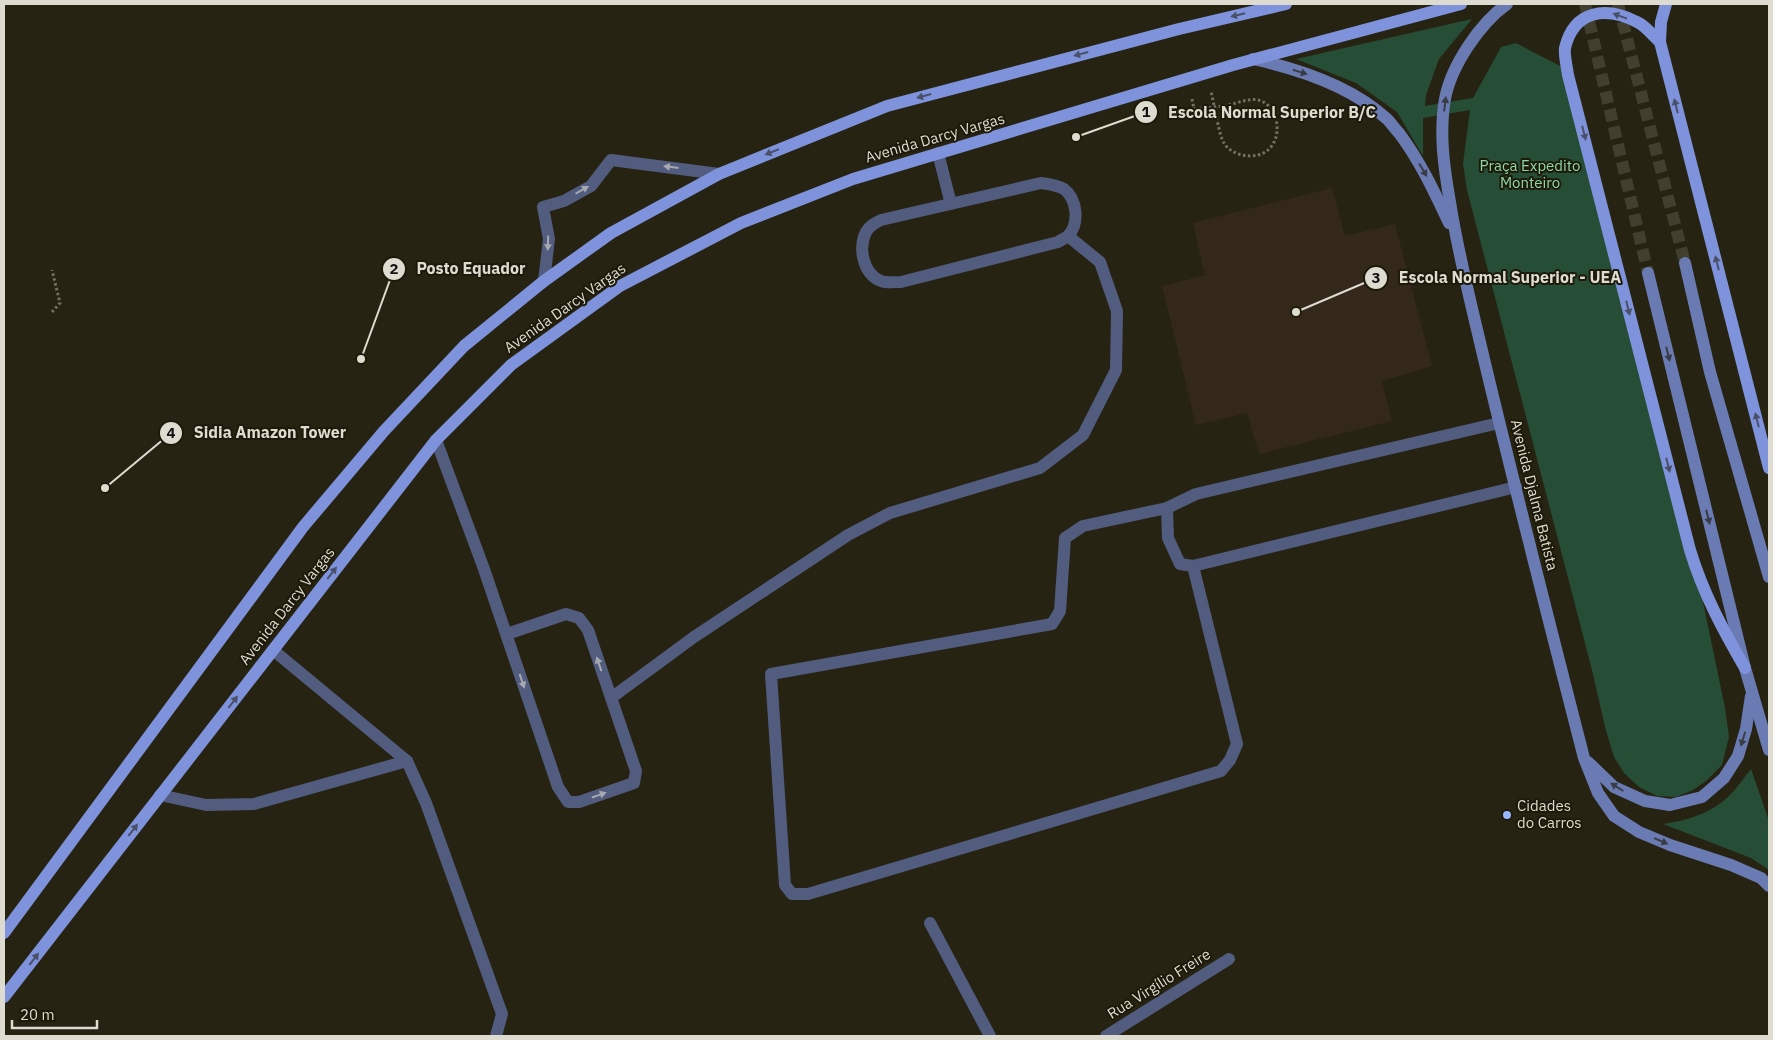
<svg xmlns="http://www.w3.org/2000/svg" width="1773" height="1040" font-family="'IBM Plex Sans',sans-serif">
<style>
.education{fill:#332819}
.green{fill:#264d36}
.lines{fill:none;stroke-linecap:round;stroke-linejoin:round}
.secondary-tunnel{stroke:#423f2f;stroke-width:12;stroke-dasharray:12 6;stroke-linecap:butt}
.path{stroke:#747163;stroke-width:3;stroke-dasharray:2.5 2.5;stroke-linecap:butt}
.lane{stroke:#515c7f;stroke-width:12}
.street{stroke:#515c7f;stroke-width:12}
.secondary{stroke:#6a7bb3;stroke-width:12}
.primary{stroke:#7e93dc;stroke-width:12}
.oneway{fill:#495068}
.oneway2{fill:#383c44}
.oneway3{fill:#a6a9b0}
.poi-dot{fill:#97b6fd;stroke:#1d1a09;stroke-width:2}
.labels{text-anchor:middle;stroke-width:4;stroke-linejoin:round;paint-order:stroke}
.street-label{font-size:15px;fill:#dedcd1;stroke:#1d1a09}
.park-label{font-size:15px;fill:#8dd7a8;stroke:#1d1a09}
.poi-label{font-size:15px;fill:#dedcd1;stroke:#1d1a09;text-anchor:start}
.leader{fill:none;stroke:#dedcd1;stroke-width:2}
.callout-dot{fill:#dedcd1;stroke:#1d1a09;stroke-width:2}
.mark-label{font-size:15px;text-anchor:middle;font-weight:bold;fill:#111}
.callout-label{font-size:16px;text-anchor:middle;font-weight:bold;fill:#dedcd1;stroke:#1d1a09;stroke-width:4;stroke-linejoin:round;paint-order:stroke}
</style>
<rect width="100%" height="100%" fill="#272312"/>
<path class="education" d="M1332 188 1345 236 1395 224 1432 366 1382 381 1392 421 1259 454 1247 413 1196 425 1162 286 1205 275 1193 223Z"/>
<g class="green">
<path d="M1472 19 1439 59 1426 95 1425 106 1473 98 1501 47 1516 43 1562 67 1693 553 1725 708 1729 737 1722 765 1706 781 1693 790 1676 797 1657 796 1639 787 1624 773 1614 757 1605 727 1592 670 1467 190 1463 164 1470 110 1423 118V156L1397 112 1356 83 1296 59Z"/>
<path d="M1751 769 1769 821V870L1751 858 1663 824C1683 821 1706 815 1722 802 1734 793 1742 780 1751 769Z"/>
</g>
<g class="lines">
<g class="secondary-tunnel">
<path d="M1585 4 1648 273"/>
<path d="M1618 4 1685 263"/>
</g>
<g class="path">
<path d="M1192 99 1194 109C1206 108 1217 107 1228 105 1240 103 1253 95 1265 103 1279 112 1282 138 1268 150 1257 160 1232 157 1224 143 1219 136 1214 102 1211 92"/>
<path d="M52 312 60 303 52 270"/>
</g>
<g class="lane">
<path d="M938 153 951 204"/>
<path d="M1041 183C1048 184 1057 185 1064 189 1077 199 1080 223 1068 236 1065 238 1061 240 1058 242L901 282C894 282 887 283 881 281 863 274 858 248 866 232 869 226 875 223 881 220Z"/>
<path d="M544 281 549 239 543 207 564 201 591 186 611 160 719 174"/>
<path d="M1499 423 1196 494 1167 508 1168 538 1180 564 1193 566 1516 487"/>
<path d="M436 440 484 569 558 787 568 802H579L634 783 636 771 588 630 579 618 566 614 507 634"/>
<path d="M1167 508 1083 526 1065 538 1060 611 1052 624 771 674 785 885 792 894H808L1221 771 1230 760 1237 744 1193 566"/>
<path d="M273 650 407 761 426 803 502 1014 496 1036"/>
<path d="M611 698 694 637 848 535 890 513 1040 468 1083 435 1116 370 1117 311 1100 262 1068 236"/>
<path d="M160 795 206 805 254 804 407 761"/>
</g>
<g class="street">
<path d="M930 923 990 1036"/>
<path d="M1106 1036 1229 959"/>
</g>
<g class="secondary">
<path d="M1507 4C1480 23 1451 66 1445 99 1439 133 1444 168 1450 202 1457 247 1468 292 1479 338 1512 478 1548 618 1584 758L1598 793 1614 816 1639 832 1670 845 1731 865 1761 878 1769 886"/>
<path d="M1253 59C1299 69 1351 86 1387 119 1391 123 1395 129 1399 133 1420 161 1434 191 1449 223"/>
<path d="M1685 263 1710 372 1769 577"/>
<path d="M1648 273 1745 668 1769 750"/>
<path d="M1588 762 1614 787 1645 801 1670 805 1702 797 1724 778 1738 756 1746 729 1751 696"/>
</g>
<g class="primary">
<path d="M1666 4 1661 22 1660 42 1769 468"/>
<path d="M1660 42C1653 36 1646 26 1637 22 1606 6 1574 10 1565 48 1564 56 1567 67 1568 75L1690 550C1703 593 1723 630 1745 668"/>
<path d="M4 933 303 527 384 431 464 346 544 281 611 233 719 174 887 106 1179 29 1286 4"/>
<path d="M4 997 436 440 511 365 620 286 741 223 853 179 1233 65 1461 4"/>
</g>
</g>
<defs><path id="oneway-solid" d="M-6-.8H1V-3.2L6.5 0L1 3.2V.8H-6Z" transform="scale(1.25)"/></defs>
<g class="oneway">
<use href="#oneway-solid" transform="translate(1238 15) rotate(167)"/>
<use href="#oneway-solid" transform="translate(1620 16) rotate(-160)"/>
<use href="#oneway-solid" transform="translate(1081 54) rotate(165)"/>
<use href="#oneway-solid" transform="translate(924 96) rotate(165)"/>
<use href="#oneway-solid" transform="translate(1676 106) rotate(-104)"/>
<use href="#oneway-solid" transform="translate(1584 133) rotate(76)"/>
<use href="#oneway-solid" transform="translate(772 152) rotate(158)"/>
<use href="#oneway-solid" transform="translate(1717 263) rotate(-104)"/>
<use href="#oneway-solid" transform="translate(1628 308) rotate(76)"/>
<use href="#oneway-solid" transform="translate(1757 420) rotate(-104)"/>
<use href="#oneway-solid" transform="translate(1668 465) rotate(76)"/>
<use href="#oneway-solid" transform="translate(332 573) rotate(-52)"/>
<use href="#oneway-solid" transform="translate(233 702) rotate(-52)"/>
<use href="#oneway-solid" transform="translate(133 830) rotate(-52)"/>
<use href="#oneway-solid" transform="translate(34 959) rotate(-52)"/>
</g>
<g class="oneway2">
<use href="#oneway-solid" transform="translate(1300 72) rotate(17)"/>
<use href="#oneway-solid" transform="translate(1445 104) rotate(-83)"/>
<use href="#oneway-solid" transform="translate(1423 170) rotate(59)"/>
<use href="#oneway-solid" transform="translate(1668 354) rotate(76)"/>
<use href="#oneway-solid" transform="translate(1708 517) rotate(76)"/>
<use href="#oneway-solid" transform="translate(1743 739) rotate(107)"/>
<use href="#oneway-solid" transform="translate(1617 787) rotate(-148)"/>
<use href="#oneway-solid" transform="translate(1661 841) rotate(23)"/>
</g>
<g class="oneway3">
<use href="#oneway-solid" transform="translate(671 167) rotate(-173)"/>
<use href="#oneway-solid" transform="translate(582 190) rotate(-30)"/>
<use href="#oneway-solid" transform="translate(548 243) rotate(92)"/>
<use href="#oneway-solid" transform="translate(599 664) rotate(-109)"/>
<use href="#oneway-solid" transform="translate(522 681) rotate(71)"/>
<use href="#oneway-solid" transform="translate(599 795) rotate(-19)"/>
</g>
<circle class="poi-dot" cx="1507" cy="815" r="5"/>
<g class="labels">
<g class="street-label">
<text transform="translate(935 138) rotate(-16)" y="5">Avenida Darcy Vargas</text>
<text transform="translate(565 308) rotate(-35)" y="5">Avenida Darcy Vargas</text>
<text transform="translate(1534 495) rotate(76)" y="5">Avenida Djalma Batista</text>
<text transform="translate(287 606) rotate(-52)" y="5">Avenida Darcy Vargas</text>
<text transform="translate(1159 984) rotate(-32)" y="5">Rua Virgílio Freire</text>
</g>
<g class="park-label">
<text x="1530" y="171">Praça Expedito<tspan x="1530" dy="17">Monteiro</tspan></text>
</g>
<g class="poi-label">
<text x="1517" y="811">Cidades<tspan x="1517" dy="17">do Carros</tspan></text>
</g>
</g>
<path class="leader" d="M1076 137L1146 112M361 359L394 269M1296 312L1376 278M105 488L171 433"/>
<g class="callout-dot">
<circle cx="1076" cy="137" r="5"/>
<circle cx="361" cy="359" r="5"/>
<circle cx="1296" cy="312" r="5"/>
<circle cx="105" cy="488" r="5"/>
<circle cx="1146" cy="112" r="12"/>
<circle cx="394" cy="269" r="12"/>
<circle cx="1376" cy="278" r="12"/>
<circle cx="171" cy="433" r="12"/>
</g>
<g class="mark-label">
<text x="1146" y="117">1</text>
<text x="394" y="274">2</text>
<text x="1376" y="283">3</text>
<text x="171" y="438">4</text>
</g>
<g class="callout-label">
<text x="1272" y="118">Escola Normal Superior B/C</text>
<text x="471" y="274">Posto Equador</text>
<text x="1510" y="283">Escola Normal Superior - UEA</text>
<text x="270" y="438">Sidia Amazon Tower</text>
</g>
<rect width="1773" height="1040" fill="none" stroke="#dedcd1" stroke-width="10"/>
<path d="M12 1020v8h85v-8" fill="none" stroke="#dedcd1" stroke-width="2.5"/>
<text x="20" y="1020" font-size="15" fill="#dedcd1" stroke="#1d1a09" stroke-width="4" paint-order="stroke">20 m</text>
</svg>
